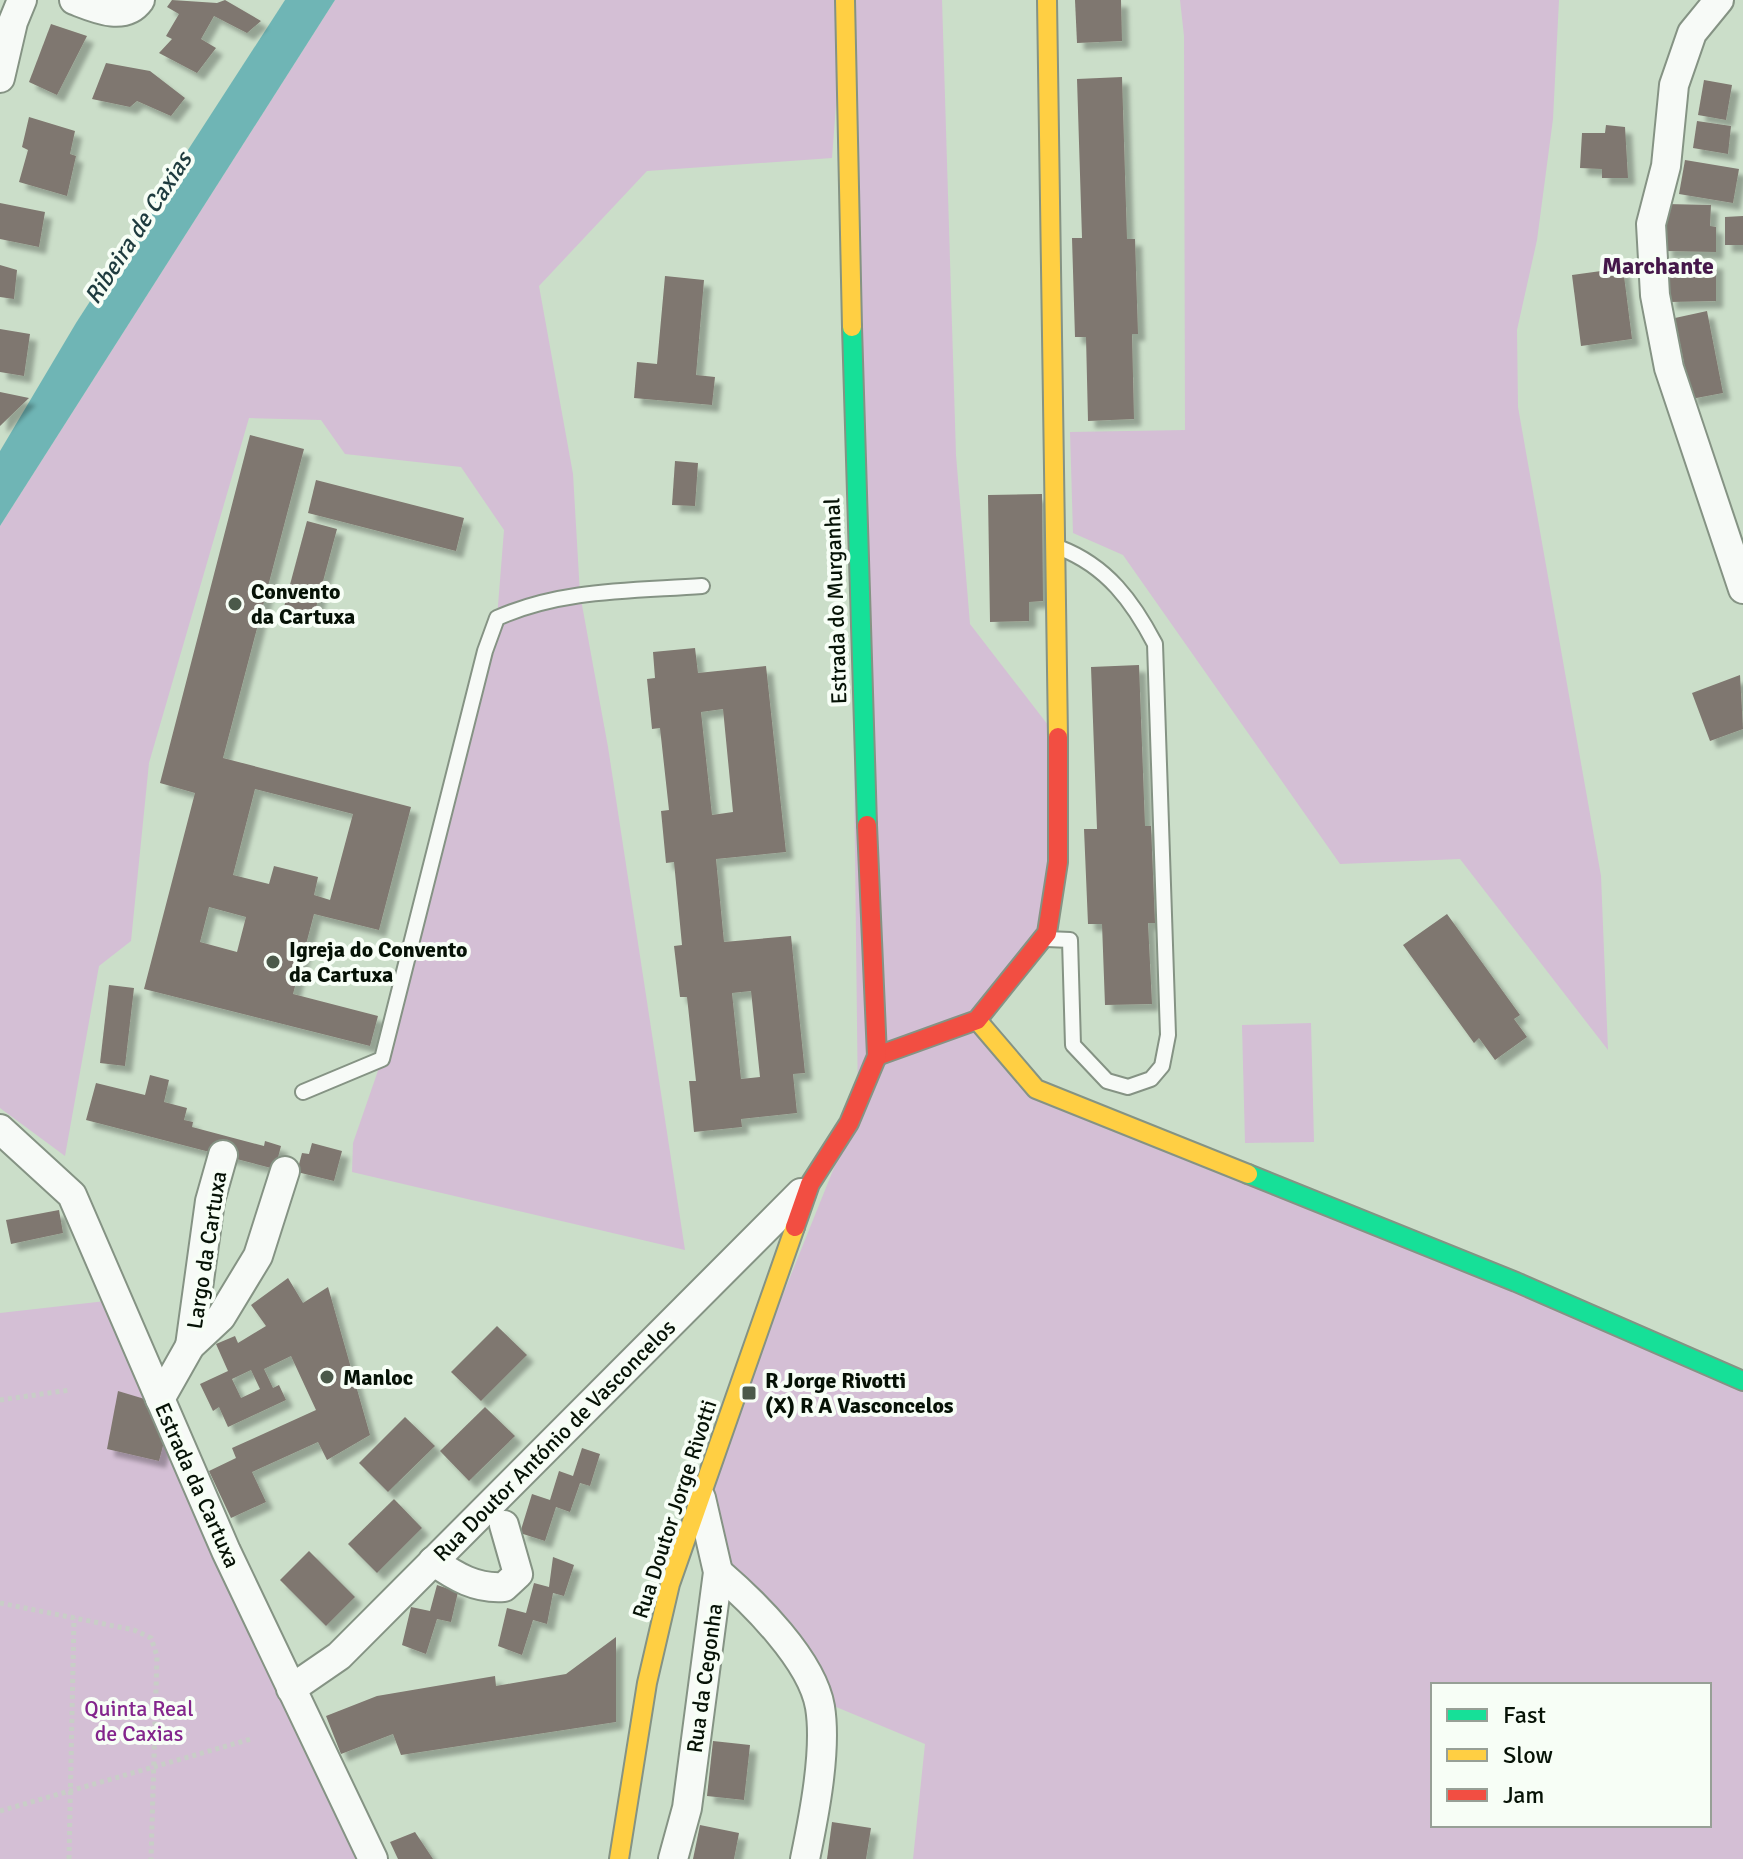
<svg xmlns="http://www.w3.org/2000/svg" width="1743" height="1859" font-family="Signika,sans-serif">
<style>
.green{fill:#d4bfd5;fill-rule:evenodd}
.water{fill:#6fb5b5}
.building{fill:#7f776f;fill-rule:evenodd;filter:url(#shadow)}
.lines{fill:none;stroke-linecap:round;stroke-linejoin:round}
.lane-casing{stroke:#859384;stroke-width:18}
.street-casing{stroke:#859384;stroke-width:32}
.fast-casing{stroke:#859384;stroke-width:22}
.slow-casing{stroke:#859384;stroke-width:22}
.jam-casing{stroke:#859384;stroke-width:22}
.path{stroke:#c8cec7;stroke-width:5;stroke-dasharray:4 4;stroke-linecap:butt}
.lane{stroke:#f7faf7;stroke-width:14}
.street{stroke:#f7faf7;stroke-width:28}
.fast{stroke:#16e098;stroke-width:18}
.slow{stroke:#ffcf43;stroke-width:18}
.jam{stroke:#f24e42;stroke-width:18}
.poi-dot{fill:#4b594a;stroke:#f7fef6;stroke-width:3}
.labels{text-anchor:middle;stroke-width:8;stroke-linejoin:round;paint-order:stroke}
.poi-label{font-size:22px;font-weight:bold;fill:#061206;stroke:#f7fef6;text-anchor:start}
.street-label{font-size:22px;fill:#061206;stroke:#f7fef6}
.park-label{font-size:22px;fill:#83258c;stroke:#f7fef6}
.water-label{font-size:24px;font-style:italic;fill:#1e3b3e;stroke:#f7fef6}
.neighbourhood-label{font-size:24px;font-weight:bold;fill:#45184a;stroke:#f7fef6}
</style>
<defs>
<filter id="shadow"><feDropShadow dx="7" dy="7" stdDeviation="2" flood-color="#0004"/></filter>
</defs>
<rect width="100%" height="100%" fill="#cbdec9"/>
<g class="green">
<path d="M335 0H844L832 158 647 171 539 286 573 474 580 594 608 747 685 1250 352 1172 353 1143 382 1059 497 618 504 530 461 467 345 454 321 420 249 418 149 763 131 941 99 966 65 1156 0 1108V526Z"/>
<path d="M845 0H942L956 455 970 624 1058 738 1047 933 977 1020 1037 1089 1743 1380V1859H913L925 1744 829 1704 692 1521 858 1108ZM1433 1685H1709V1825H1433Z"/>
<path d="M1180 0H1559L1553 119 1537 240 1517 330 1518 407 1601 876 1608 1050 1460 859 1340 864 1123 555 1073 533 1070 432 1185 430 1184 36Z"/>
<path d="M1311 1023 1314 1142 1245 1143 1242 1025Z"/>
<path d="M106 1301 308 1759 359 1859H0V1313Z"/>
</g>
<path class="water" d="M285 0H335L0 526V451L76 323Z"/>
<g class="building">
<path d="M172 0 217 3 225 0 261 21 247 33 214 16 201 39 216 48 197 73 159 53 172 39 166 36 179 14 167 7Z"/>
<path d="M1075 0H1121L1122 41 1077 43Z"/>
<path d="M51 24 87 36 57 95 29 82Z"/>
<path d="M106 63 150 71 185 98 171 116 137 101 130 107 92 99Z"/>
<path d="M1122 77 1127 239H1135L1138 334H1132L1134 419 1088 421 1086 337H1075L1072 238H1082L1077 79Z"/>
<path d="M1704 80 1732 85 1726 120 1698 115Z"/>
<path d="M29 117 75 131 70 154 76 156 67 196 19 182 28 150 22 147Z"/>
<path d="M1697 121 1731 126 1728 154 1693 148Z"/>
<path d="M1606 125 1625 127 1628 178H1602V169L1580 168 1582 133H1605Z"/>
<path d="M1685 160 1739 169 1733 203 1679 194Z"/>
<path d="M0 203 45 212 39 247 0 239Z"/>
<path d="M1666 204 1711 205 1710 226 1716 227V252L1665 251Z"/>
<path d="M1743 216V245H1725V217Z"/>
<path d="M1716 262V301L1669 302 1668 263Z"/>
<path d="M0 265 17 270 14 299 0 297Z"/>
<path d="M1623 268 1632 339 1581 346 1572 275Z"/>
<path d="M665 276 704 280 696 375 715 377 712 405 634 398 637 362 657 364Z"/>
<path d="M1707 311 1723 393 1691 399 1675 318Z"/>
<path d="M0 329 30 334 24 376 0 372Z"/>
<path d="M0 392 29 398 0 426Z"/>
<path d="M250 435 304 449 223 758 411 807 379 930 314 914 293 994 378 1016 370 1046 144 989 195 793 160 783ZM255 789 353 814 330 900 314 895 318 877 274 866 269 884 233 875ZM209 907 246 917 237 952 200 942Z"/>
<path d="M675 461 698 463 695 506 672 505Z"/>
<path d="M316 480 464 518 456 551 308 513Z"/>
<path d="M1042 494 1043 601 1029 602V621L990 622 988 495Z"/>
<path d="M307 521 337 529 314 615 284 607Z"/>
<path d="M695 648 698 673 766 666 786 852 716 859 724 942 791 936 805 1073 793 1074 797 1113 741 1119 742 1127 694 1132 689 1081H696L687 997H680L674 946 682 945 674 862 666 863 661 811 669 810 660 728 652 729 647 679 655 678 653 652ZM723 709 733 812 712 815 701 712ZM751 991 760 1077 741 1079 732 993Z"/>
<path d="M1139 665 1145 826H1151L1155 923H1148L1152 1004 1105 1005 1102 924H1088L1084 829H1097L1091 667Z"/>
<path d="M1740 675 1743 729 1710 741 1692 693Z"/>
<path d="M1447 914 1520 1015 1514 1019 1527 1037 1495 1060 1479 1038 1474 1043 1403 945Z"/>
<path d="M109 985 134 988 125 1066 100 1063Z"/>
<path d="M150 1075 169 1080 164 1102 187 1108 184 1120 193 1122 192 1127 264 1146 265 1141 281 1146 275 1169 86 1120 96 1083 145 1095Z"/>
<path d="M312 1143 342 1151 334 1181 297 1172 302 1153 309 1154Z"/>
<path d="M59 1210 63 1233 11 1244 6 1220Z"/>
<path d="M288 1278 303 1303 328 1287 370 1435 327 1460 318 1442 252 1472 266 1502 231 1518 209 1471 236 1458 232 1448 316 1410 291 1356 264 1369 273 1388 279 1385 286 1400 228 1427 219 1407 213 1411 200 1384 228 1371 216 1344 235 1336 238 1343 266 1326 251 1305ZM251 1370 260 1389 241 1398 232 1379Z"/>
<path d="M497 1326 527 1355 481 1401 451 1372Z"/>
<path d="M118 1391 148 1400 165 1438 159 1461 107 1449Z"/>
<path d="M485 1407 515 1436 469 1481 440 1451Z"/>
<path d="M405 1417 435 1446 388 1492 359 1463Z"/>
<path d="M582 1448 600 1454 590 1486 580 1483 570 1512 556 1507 545 1541 520 1533 532 1494 550 1500 559 1471 573 1476Z"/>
<path d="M394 1499 422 1528 377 1573 348 1544Z"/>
<path d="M309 1551 355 1597 326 1626 280 1580Z"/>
<path d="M553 1557 574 1565 564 1596 553 1593 547 1624 533 1620 522 1655 498 1646 507 1608 526 1613 534 1583 549 1587Z"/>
<path d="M437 1585 458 1592 451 1622 437 1619 426 1654 402 1645 411 1607 430 1611Z"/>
<path d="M616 1637V1722L401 1755 393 1734 341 1754 326 1716 377 1696 495 1676 496 1686 566 1674Z"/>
<path d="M713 1741 750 1745 744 1800 707 1796Z"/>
<path d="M832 1822 871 1828 866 1859H827Z"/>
<path d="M700 1825 739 1833 734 1859H693Z"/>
<path d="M415 1832 433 1859H398L390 1842Z"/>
</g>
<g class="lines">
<g class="lane-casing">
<g id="lane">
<path d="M1047 939 1070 940 1073 1045 1107 1081 1128 1087 1151 1079 1162 1066 1168 1035 1155 644C1133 602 1107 566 1060 548"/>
<path d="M303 1092 382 1059 485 651 497 618C562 589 632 591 702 586"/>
</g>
</g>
<g class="street-casing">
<g id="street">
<path d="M74 0C95 8 124 22 140 0"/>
<path d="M1719 0 1692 33 1674 85 1666 166 1651 224 1655 295 1669 368 1743 589"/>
<path d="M0 78 13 22 22 0"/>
<path d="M0 1129 72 1195 226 1551 373 1859"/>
<path d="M190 1346 210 1201 223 1155"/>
<path d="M160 1399 190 1346 221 1317 258 1256 285 1171"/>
<path d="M433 1561C456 1577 476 1589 504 1587L518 1574 504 1525"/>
<path d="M718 1572C754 1603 812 1660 820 1707 827 1750 814 1816 805 1859"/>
<path d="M291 1689 339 1656 801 1193"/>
<path d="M673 1859 687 1808 718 1572 701 1498"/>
</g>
</g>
<g class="fast-casing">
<g id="fast">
<path d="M852 327 867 825"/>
<path d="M1248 1174 1516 1282 1743 1381"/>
</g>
</g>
<g class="slow-casing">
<g id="slow">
<path d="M845 0 852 327"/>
<path d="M1047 0 1058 737"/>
<path d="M977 1020 1036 1089 1248 1174"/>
<path d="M619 1859 647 1683 670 1584 795 1227"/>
</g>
</g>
<g class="jam-casing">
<g id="jam">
<path d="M877 1056 977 1020 1047 933 1058 862V737"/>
<path d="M795 1227 810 1184 849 1123 877 1056 867 825"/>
</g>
</g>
<g class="path">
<path d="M0 1400 70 1390"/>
<path d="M0 1603 134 1630 151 1638 157 1656 151 1859"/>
<path d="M0 1811 251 1739"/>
<path d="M69 1859 74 1618"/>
</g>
<use href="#lane" class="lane"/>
<use href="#street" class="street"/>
<use href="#fast" class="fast"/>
<use href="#slow" class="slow"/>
<use href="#jam" class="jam"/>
</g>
<g class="poi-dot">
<circle cx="235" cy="604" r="8"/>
<circle cx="273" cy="962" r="8"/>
<circle cx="327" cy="1377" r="8"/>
<rect x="741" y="1385" width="16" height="16" rx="4"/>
</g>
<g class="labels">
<g class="poi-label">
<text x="251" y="599">Convento<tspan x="251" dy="25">da Cartuxa</tspan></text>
<text x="289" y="957">Igreja do Convento<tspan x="289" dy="25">da Cartuxa</tspan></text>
<text x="343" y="1385">Manloc</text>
<text x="765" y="1388">R Jorge Rivotti<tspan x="765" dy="25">(X) R A Vasconcelos</tspan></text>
</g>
<g class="street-label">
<text transform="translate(835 601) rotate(-92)" y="8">Estrada do Murganhal</text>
<text transform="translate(206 1250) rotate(-81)" y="8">Largo da Cartuxa</text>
<text transform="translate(554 1440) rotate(-45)" y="8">Rua Doutor António de Vasconcelos</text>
<text transform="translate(198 1485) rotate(66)" y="8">Estrada da Cartuxa</text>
<text transform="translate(674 1509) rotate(-72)" y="8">Rua Doutor Jorge Rivotti</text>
<text transform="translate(704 1678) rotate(-82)" y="8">Rua da Cegonha</text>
</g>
<g class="park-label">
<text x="139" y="1716">Quinta Real<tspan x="139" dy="25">de Caxias</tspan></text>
</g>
<g class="water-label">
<text transform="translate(138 228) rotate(-57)" y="8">Ribeira de Caxias</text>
</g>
<g class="neighbourhood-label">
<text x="1658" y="274">Marchante</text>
</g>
</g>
<rect x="1431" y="1683" width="280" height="144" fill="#f7fef6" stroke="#97a096" stroke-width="2"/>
<rect x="1447" y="1709" width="40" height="12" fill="#16e098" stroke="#97a096" stroke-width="2"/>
<text x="1503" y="1723" font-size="24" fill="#061206">Fast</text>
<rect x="1447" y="1749" width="40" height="12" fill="#ffcf43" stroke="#97a096" stroke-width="2"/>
<text x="1503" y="1763" font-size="24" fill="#061206">Slow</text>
<rect x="1447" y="1789" width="40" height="12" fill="#f24e42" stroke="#97a096" stroke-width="2"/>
<text x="1503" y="1803" font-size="24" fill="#061206">Jam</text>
</svg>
